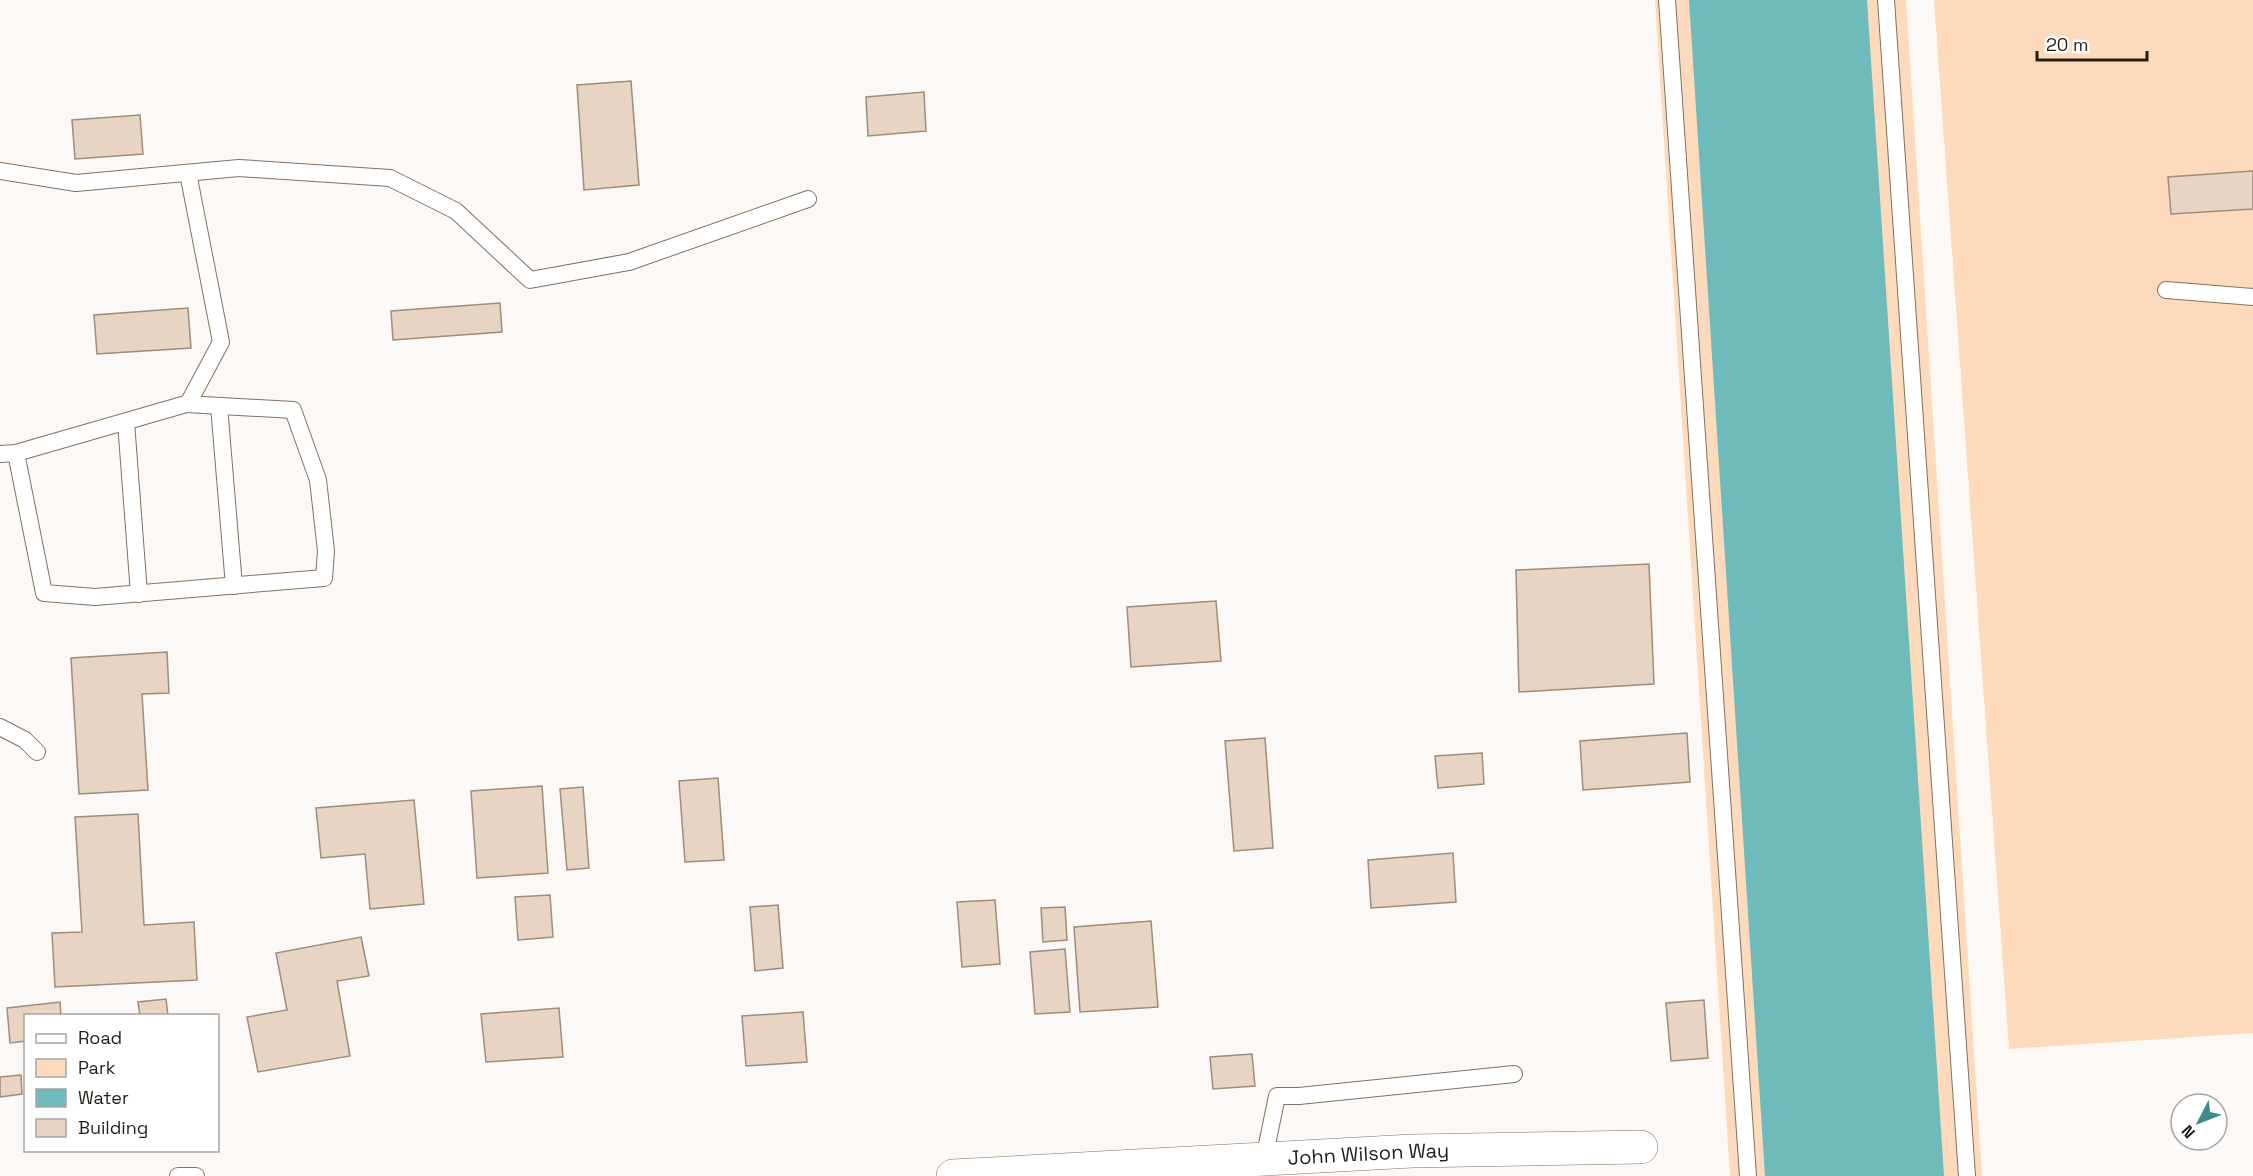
<svg xmlns="http://www.w3.org/2000/svg" width="2253" height="1176" font-family="'Space Grotesk',sans-serif">
<style>
.green{fill:#fcdabb}
.water{fill:#6fbabb}
.building{fill:#e7d4c2;stroke:#9e8c7c;stroke-width:1.5}
.lines{fill:none;stroke-linecap:round;stroke-linejoin:round}
.service-casing{stroke:#827160;stroke-width:18}
.minor-casing{stroke:#827160;stroke-width:34}
.service{stroke:#fff;stroke-width:16}
.minor{stroke:#fff;stroke-width:33}
.labels{text-anchor:middle;stroke-width:4.5;stroke-linejoin:round;paint-order:stroke}
.street-label{font-size:20px;fill:#241d17;stroke:#fff}
</style>
<rect width="100%" height="100%" fill="#fcf8f5"/>
<g class="green">
<path d="M1655 0H1906L1982 1176H1730Z"/>
<path d="M1934 0H2253V1033L2009 1049Z"/>
</g>
<path class="water" d="M1689 0H1867L1944 1176H1765Z"/>
<g class="building">
<path d="M631 81 639 185 584 190 577 85Z"/>
<path d="M924 92 926 131 868 136 866 97Z"/>
<path d="M140 115 143 154 75 159 72 120Z"/>
<path d="M2253 171V209L2171 214 2168 177Z"/>
<path d="M500 303 502 332 393 340 391 311Z"/>
<path d="M188 308 191 348 97 354 94 315Z"/>
<path d="M1649 564 1654 684 1519 692 1516 570Z"/>
<path d="M1216 601 1221 661 1131 667 1127 607Z"/>
<path d="M167 652 169 693 142 694 148 790 79 794 71 658Z"/>
<path d="M1687 733 1690 782 1583 790 1580 741Z"/>
<path d="M1265 738 1273 848 1234 851 1225 741Z"/>
<path d="M1482 753 1484 784 1438 788 1435 756Z"/>
<path d="M718 778 724 860 685 862 679 781Z"/>
<path d="M542 786 548 873 477 878 471 791Z"/>
<path d="M583 787 589 868 567 870 560 789Z"/>
<path d="M414 800 424 904 370 909 365 854 321 858 316 808Z"/>
<path d="M138 814 144 925 194 922 197 980 55 987 52 933 82 932 75 817Z"/>
<path d="M1453 853 1456 902 1371 908 1368 860Z"/>
<path d="M550 895 553 937 518 940 515 897Z"/>
<path d="M995 900 1000 964 962 967 957 902Z"/>
<path d="M778 905 783 968 755 971 750 907Z"/>
<path d="M1065 907 1067 940 1043 942 1041 908Z"/>
<path d="M1151 921 1158 1007 1080 1012 1074 927Z"/>
<path d="M361 937 369 976 337 981 350 1056 258 1072 247 1017 287 1010 276 953Z"/>
<path d="M1065 949 1070 1012 1035 1014 1030 952Z"/>
<path d="M166 999 168 1016H140L138 1002Z"/>
<path d="M1704 1000 1708 1058 1671 1061 1666 1003Z"/>
<path d="M60 1002 61 1016H26V1041L10 1043 7 1008Z"/>
<path d="M559 1008 563 1057 486 1062 481 1014Z"/>
<path d="M803 1012 807 1062 746 1066 742 1016Z"/>
<path d="M1252 1054 1255 1086 1213 1089 1210 1057Z"/>
<path d="M21 1075 22 1094 0 1097V1077Z"/>
</g>
<g class="lines">
<g class="service-casing">
<g id="service">
<path d="M1667 0 1748 1176"/>
<path d="M1886 0 1967 1176"/>
<path d="M0 171 76 183 239 168 390 178 456 211 530 280 629 262 808 199"/>
<path d="M2166 290 2253 297"/>
<path d="M219 406 234 586"/>
<path d="M126 422 139 594"/>
<path d="M16 453 44 593 95 597 324 578 326 551 318 480 293 410 186 404"/>
<path d="M0 454 16 453 186 404 190 400 221 342 188 173"/>
<path d="M0 727 25 740 37 752"/>
<path d="M1264 1159 1277 1096H1299L1514 1074"/>
<path d="M178 1176H196"/>
</g>
</g>
<g class="minor-casing">
<g id="minor">
<path id="s1" d="M953 1176 1412 1151 1641 1147"/>
</g>
</g>
<use href="#service" class="service"/>
<use href="#minor" class="minor"/>
</g>
<g class="labels">
<g class="street-label">
<text dy="7" stroke="none"><textPath href="#s1" startOffset="416">John Wilson Way</textPath></text>
</g>
</g>
<rect x="24" y="1014" width="195" height="138" fill="#ffffff" stroke="#a7a5a2" stroke-width="1.5"/>
<rect x="36" y="1034" width="30" height="9" fill="#ffffff" stroke="#a7a5a2" stroke-width="1.5"/>
<text x="78" y="1044" font-size="18" fill="#241d17">Road</text>
<rect x="36" y="1059" width="30" height="18" fill="#fcdabb" stroke="#a7a5a2" stroke-width="1.5"/>
<text x="78" y="1074" font-size="18" fill="#241d17">Park</text>
<rect x="36" y="1089" width="30" height="18" fill="#6fbabb" stroke="#a7a5a2" stroke-width="1.5"/>
<text x="78" y="1104" font-size="18" fill="#241d17">Water</text>
<rect x="36" y="1119" width="30" height="18" fill="#e7d4c2" stroke="#a7a5a2" stroke-width="1.5"/>
<text x="78" y="1134" font-size="18" fill="#241d17">Building</text>
<g transform="translate(2199 1122) rotate(228)"><circle r="28" fill="#ffffff" stroke="#a7a5a2" stroke-width="1.5"/>
<path d="M0-4.5L10 22L0 15L-10 22Z" fill="#41898b"/>
<text y="-9" font-size="16" font-weight="bold" text-anchor="middle" fill="#241d17">N</text>
</g>
<path d="M2037 51v9h110v-9" fill="none" stroke="#241d17" stroke-width="3"/>
<text x="2046" y="51" font-size="18" fill="#241d17" stroke="#ffffff" stroke-width="4.5" paint-order="stroke">20 m</text>
</svg>
